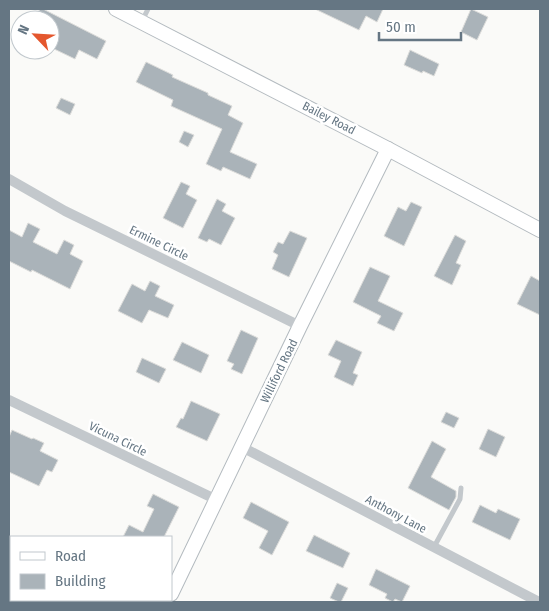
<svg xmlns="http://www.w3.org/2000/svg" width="549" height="611" font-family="'Fira Sans Condensed',sans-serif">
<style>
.building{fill:#aab3b9;stroke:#dcdcda}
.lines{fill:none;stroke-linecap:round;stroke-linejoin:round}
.secondary-casing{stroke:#b3babf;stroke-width:16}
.lane{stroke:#c3c8cc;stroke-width:5}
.street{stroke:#c3c8cc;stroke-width:10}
.secondary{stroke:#fff;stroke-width:14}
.labels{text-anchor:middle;stroke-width:5;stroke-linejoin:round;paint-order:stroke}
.street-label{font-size:12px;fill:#657683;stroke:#fff}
</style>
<rect width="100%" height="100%" fill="#fafaf8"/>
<g class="building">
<path d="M40 9H43L106 41 97 59 79 50 75 59 50 47V20H34Z"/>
<path d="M315 9H383L377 22 366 16 359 30Z"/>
<path d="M471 9 488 17 477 40 461 32Z"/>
<path d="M410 50 439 64 434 76 423 71 422 73 404 65Z"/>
<path d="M146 62 173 75 172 77 208 93V95L232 106 228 115 243 123 230 152 257 164 250 179 223 167 221 171 206 164 222 129 171 106 173 100 136 82Z"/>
<path d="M61 98 75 104 70 115 56 108Z"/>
<path d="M184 131 194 135 188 147 179 142Z"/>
<path d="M181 182 190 186 186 194 197 200 183 228 163 218Z"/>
<path d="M217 199 226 204 222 211 235 218 221 245 209 239 207 242 198 238Z"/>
<path d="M411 202 422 207 404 246 384 236 398 207 406 211Z"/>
<path d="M28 223 40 229 33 242 57 254 64 240 74 245 70 254 83 261 70 289 32 270 31 272 9 261V230L22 237Z"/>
<path d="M290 231 307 238 289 277 272 269 278 255 273 252 278 242 283 244Z"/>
<path d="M455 235 466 241 456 263 461 265 452 285 434 276Z"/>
<path d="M370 267 390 276 378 301 403 313 394 331 377 323 381 316 353 302Z"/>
<path d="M531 276 540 281V315L517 304Z"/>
<path d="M150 281 160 286 155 296 174 305 168 318 149 310 142 323 118 311 132 284 145 291Z"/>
<path d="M241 330 258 338 242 374 231 369 234 364 227 361Z"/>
<path d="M336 340 362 352 353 373 358 375 353 386 334 377 341 361 328 355Z"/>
<path d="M182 342 209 355 201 373 173 360Z"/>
<path d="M142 358 166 369 159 383 136 372Z"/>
<path d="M191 401 220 414 207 441 176 427 181 418 183 419Z"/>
<path d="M446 412 459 418 454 428 441 422Z"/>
<path d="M488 429 505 437 496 457 479 449Z"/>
<path d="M12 430 32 439 33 438 44 443 40 451 58 460 52 472 47 470 39 486 9 472V437Z"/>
<path d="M432 441 446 449 431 477 456 491V497L449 510 408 488Z"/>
<path d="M153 494 179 507 164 537H123L129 525 143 532 154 509 147 506Z"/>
<path d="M251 502 289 522 272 555 259 548 268 531 243 518Z"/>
<path d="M480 505 496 513 498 509 520 519 510 540 472 522Z"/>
<path d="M314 535 350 553 343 568 306 551Z"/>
<path d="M376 569 410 586 402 602 395 599 393 602 385 598 387 594 369 585Z"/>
<path d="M337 583 348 588 341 602H339L330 598Z"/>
</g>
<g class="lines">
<g class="secondary-casing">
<g id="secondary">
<path d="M116 9 388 149 540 230"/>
<path d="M171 594 300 326 388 149"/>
</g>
</g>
<g class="lane">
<path d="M142 21 148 9"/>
<path d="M434 547 460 499 461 488"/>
</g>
<g class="street">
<path d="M9 179 65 211 300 326"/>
<path d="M9 400 217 500"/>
<path d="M242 447 539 602"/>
</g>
<use href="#secondary" class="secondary"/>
</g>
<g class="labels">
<g class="street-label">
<text transform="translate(329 118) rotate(27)" y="4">Bailey Road</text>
<text transform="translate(159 243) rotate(26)" y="4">Ermine Circle</text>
<text transform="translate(279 371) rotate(-64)" y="4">Williford Road</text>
<text transform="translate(118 439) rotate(26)" y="4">Vicuna Circle</text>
<text transform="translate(396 514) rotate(28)" y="4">Anthony Lane</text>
</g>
</g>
<rect width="549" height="611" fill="none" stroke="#657683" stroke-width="20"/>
<rect x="10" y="536" width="162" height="65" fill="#ffffff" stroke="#c1c8cd"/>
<rect x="20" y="552" width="25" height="8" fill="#ffffff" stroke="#c1c8cd"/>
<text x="55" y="561" font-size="15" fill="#657683">Road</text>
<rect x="20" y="574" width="25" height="15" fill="#aab3b9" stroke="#c1c8cd"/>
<text x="55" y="586" font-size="15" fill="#657683">Building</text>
<g transform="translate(35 35) rotate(295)"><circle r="24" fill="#ffffff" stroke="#c1c8cd"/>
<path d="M0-4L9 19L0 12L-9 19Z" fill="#e4572e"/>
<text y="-8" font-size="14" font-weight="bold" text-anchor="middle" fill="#657683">N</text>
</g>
<path d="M379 32v8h82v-8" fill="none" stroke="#657683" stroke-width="2.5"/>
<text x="386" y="32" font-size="15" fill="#657683" stroke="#ffffff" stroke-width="4" paint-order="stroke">50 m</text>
</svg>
